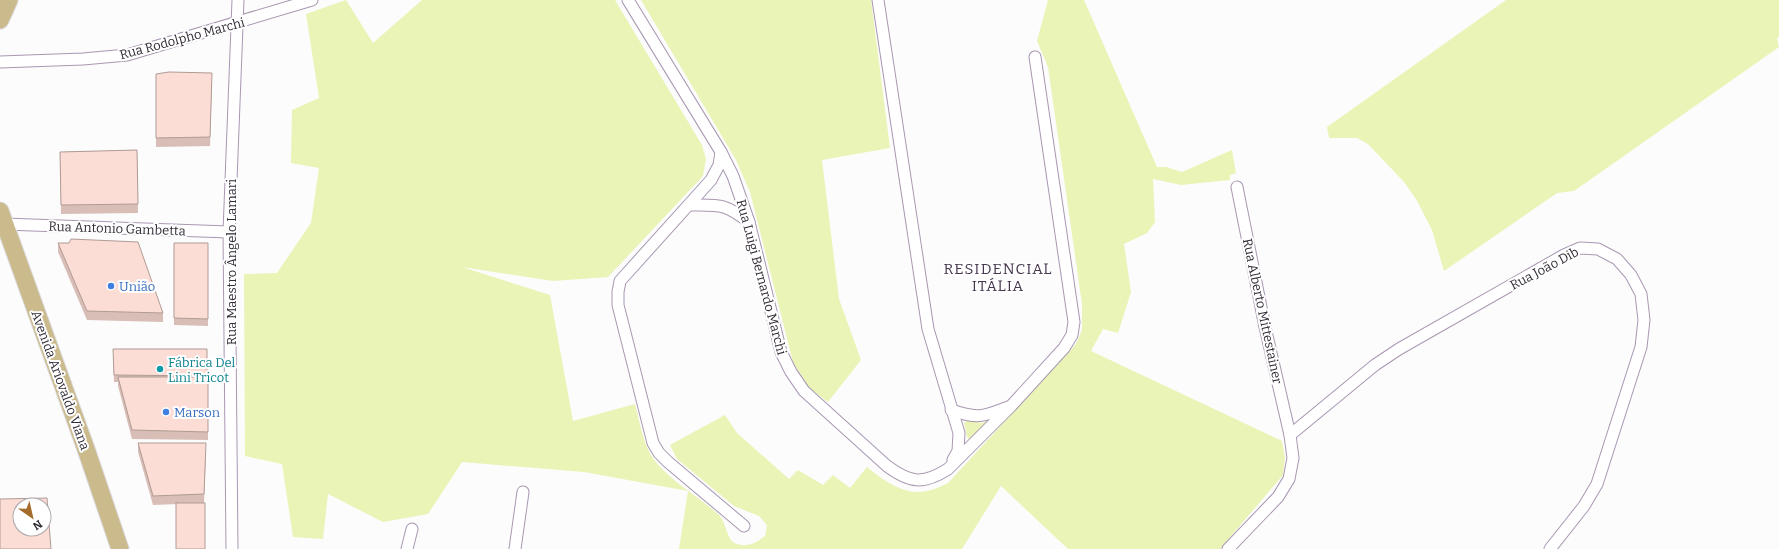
<svg xmlns="http://www.w3.org/2000/svg" width="1779" height="549" font-family="Bitter,serif">
<style>
.green{fill:#e9f4b6}
.lines{fill:none;stroke-linecap:round;stroke-linejoin:round}
.minor-casing{stroke:#a997b2;stroke-width:13}
.primary-casing{stroke:#dad9db;stroke-width:19}
.minor{stroke:#fff;stroke-width:11}
.primary{stroke:#cbba8b;stroke-width:17}
.wall{fill:#d8beb7}
.building{fill:#fbddd5;stroke:#b09b95;fill-rule:evenodd}
.shop-dot{fill:#3f7fe0;stroke:#fff;stroke-width:1.5}
.culture-dot{fill:#0f9aa8;stroke:#fff;stroke-width:1.5}
.labels{text-anchor:middle;stroke-width:4;stroke-linejoin:round;paint-order:stroke}
.street-label{font-size:13px;fill:#312a35;stroke:#fff}
.shop-label{font-size:13px;fill:#366cbe;stroke:#fff;text-anchor:start}
.culture-label{font-size:13px;fill:#0d838f;stroke:#fff;text-anchor:start}
.quarter-label{font-size:15px;letter-spacing:1px;fill:#46374e;stroke:#fff}
</style>
<rect width="100%" height="100%" fill="#fcfcfc"/>
<g class="green">
<path d="M346 0 373 43 422 0H615L702 145 706 159 703 176 608 277 553 281 462 267 550 295 573 421 635 404C640 422 643 446 655 461 672 482 699 497 719 515 727 523 726 541 737 544 748 548 757 542 765 536L767 525 759 516 734 506 677 459 670 445 725 415 737 433 789 479 798 470 823 485 833 475 850 488 867 467C884 481 905 496 927 491 934 490 941 486 948 483L1076 344 1082 330V304L1048 67 1037 41 1048 0H1084L1157 167H1166L1182 172 1232 150 1236 173 1230 175V180L1181 185 1153 179 1155 222 1147 233 1124 244 1131 292 1118 333 1103 329 1091 351 1282 441 1285 457 1283 475 1220 549H1068L1001 486 962 549H679L688 491 584 472 462 462 428 514 383 522 328 494 323 539 293 537 282 464 245 456 244 274 277 273 311 223 319 168 291 163 292 110 319 98 306 14Z"/>
<path d="M641 0H871L890 148 822 160 839 299 861 360 828 402 808 387 793 362 750 192 736 160Z"/>
<path d="M1506 0H1779V37L1777 38 1779 47 1574 191 1557 193 1444 271 1432 230 1416 199 1404 182 1368 144 1357 138H1329L1327 127Z"/>
<path d="M968 420 982 423 989 420 970 440 967 437 964 423Z"/>
</g>
<g class="lines">
<g class="minor-casing">
<g id="minor">
<path d="M628 0 721 152 733 176 749 222 781 352 791 372 804 391 887 466C910 483 923 485 948 469L1011 406 1064 348 1072 335 1074 322 1035 57"/>
<path d="M878 0 928 329 959 433 958 451 953 460"/>
<path d="M0 62 83 59 127 55 312 0"/>
<path d="M721 152 719 165 711 180 620 281 618 292V305L653 443 659 453 668 462 744 526"/>
<path d="M690 205C720 205 724 203 749 222"/>
<path d="M4 224 229 232"/>
<path d="M951 410C977 419 983 417 1008 407"/>
<path d="M1290 435 1375 365 1399 349 1564 255 1580 248 1598 249 1617 259 1631 275 1641 294 1644 320 1641 347 1597 484 1584 506 1550 549"/>
<path d="M232 549 229 232 238 0"/>
<path d="M407 549 412 529"/>
<path d="M515 549 523 492"/>
<path d="M1228 549 1278 497 1289 479 1293 458 1290 435 1265 327 1237 187"/>
</g>
</g>
<g class="primary-casing">
<g id="primary">
<path d="M0 20 9 0"/>
<path d="M0 211 86 449 120 549"/>
</g>
</g>
<use href="#minor" class="minor"/>
<use href="#primary" class="primary"/>
</g>
<g class="wall">
<path d="M156 74 212 82 210 146 156 147Z"/>
<path d="M137 150 138 213 61 214 60 152Z"/>
<path d="M58 243 163 313V322L87 320 58 252Z"/>
<path d="M174 243H208V326L174 325Z"/>
<path d="M207 349V377H208V440L132 439 118 386V382H114L113 356Z"/>
<path d="M138 443 206 452 204 503 153 505 138 452Z"/>
</g>
<g class="building">
<path d="M169 72 212 73 210 137 156 138V74Z"/>
<path d="M137 150 138 204 61 205 60 152Z"/>
<path d="M71 239 138 242 163 313 87 311 58 243H69Z"/>
<path d="M174 243H208V319L174 318Z"/>
<path d="M113 349H207V376L114 375Z"/>
<path d="M118 377H208V432L132 430Z"/>
<path d="M138 443H206L204 494 153 496Z"/>
<path d="M47 498 51 549H0V499ZM20 505H44V529H20Z"/>
<rect x="176" y="503" width="29" height="46"/>
</g>
<g class="shop-dot">
<circle cx="111" cy="286" r="4"/>
<circle cx="166" cy="412" r="4"/>
</g>
<circle class="culture-dot" cx="160" cy="369" r="4"/>
<g class="labels">
<g class="street-label">
<text transform="translate(182 38) rotate(-15)" y="5">Rua Rodolpho Marchi</text>
<text transform="translate(117 228) rotate(2)" y="5">Rua Antonio Gambetta</text>
<text transform="translate(231 262) rotate(-90)" y="5">Rua Maestro Ângelo Lamari</text>
<text transform="translate(1544 268) rotate(-28)" y="5">Rua João Dib</text>
<text transform="translate(762 277) rotate(75)" y="5">Rua Luigi Bernardo Marchi</text>
<text transform="translate(1263 311) rotate(78)" y="5">Rua Alberto Mittestainer</text>
<text transform="translate(61 380) rotate(70)" y="5">Avenida Ariovaldo Viana</text>
</g>
<g class="shop-label">
<text x="119" y="291">União</text>
<text x="174" y="417">Marson</text>
</g>
<g class="culture-label">
<text x="168" y="367">Fábrica Del<tspan x="168" dy="15">Lini Tricot</tspan></text>
</g>
<g class="quarter-label">
<text x="998" y="274">RESIDENCIAL<tspan x="998" dy="17">ITÁLIA</tspan></text>
</g>
</g>
<g transform="translate(32 517) rotate(146)"><circle r="19" fill="#ffffff" stroke="#adaaae"/>
<path d="M0-3L7 15L0 10L-7 15Z" fill="#a56c2b"/>
<text y="-6" font-size="11" font-weight="bold" text-anchor="middle" fill="#312a35">N</text>
</g>
</svg>
